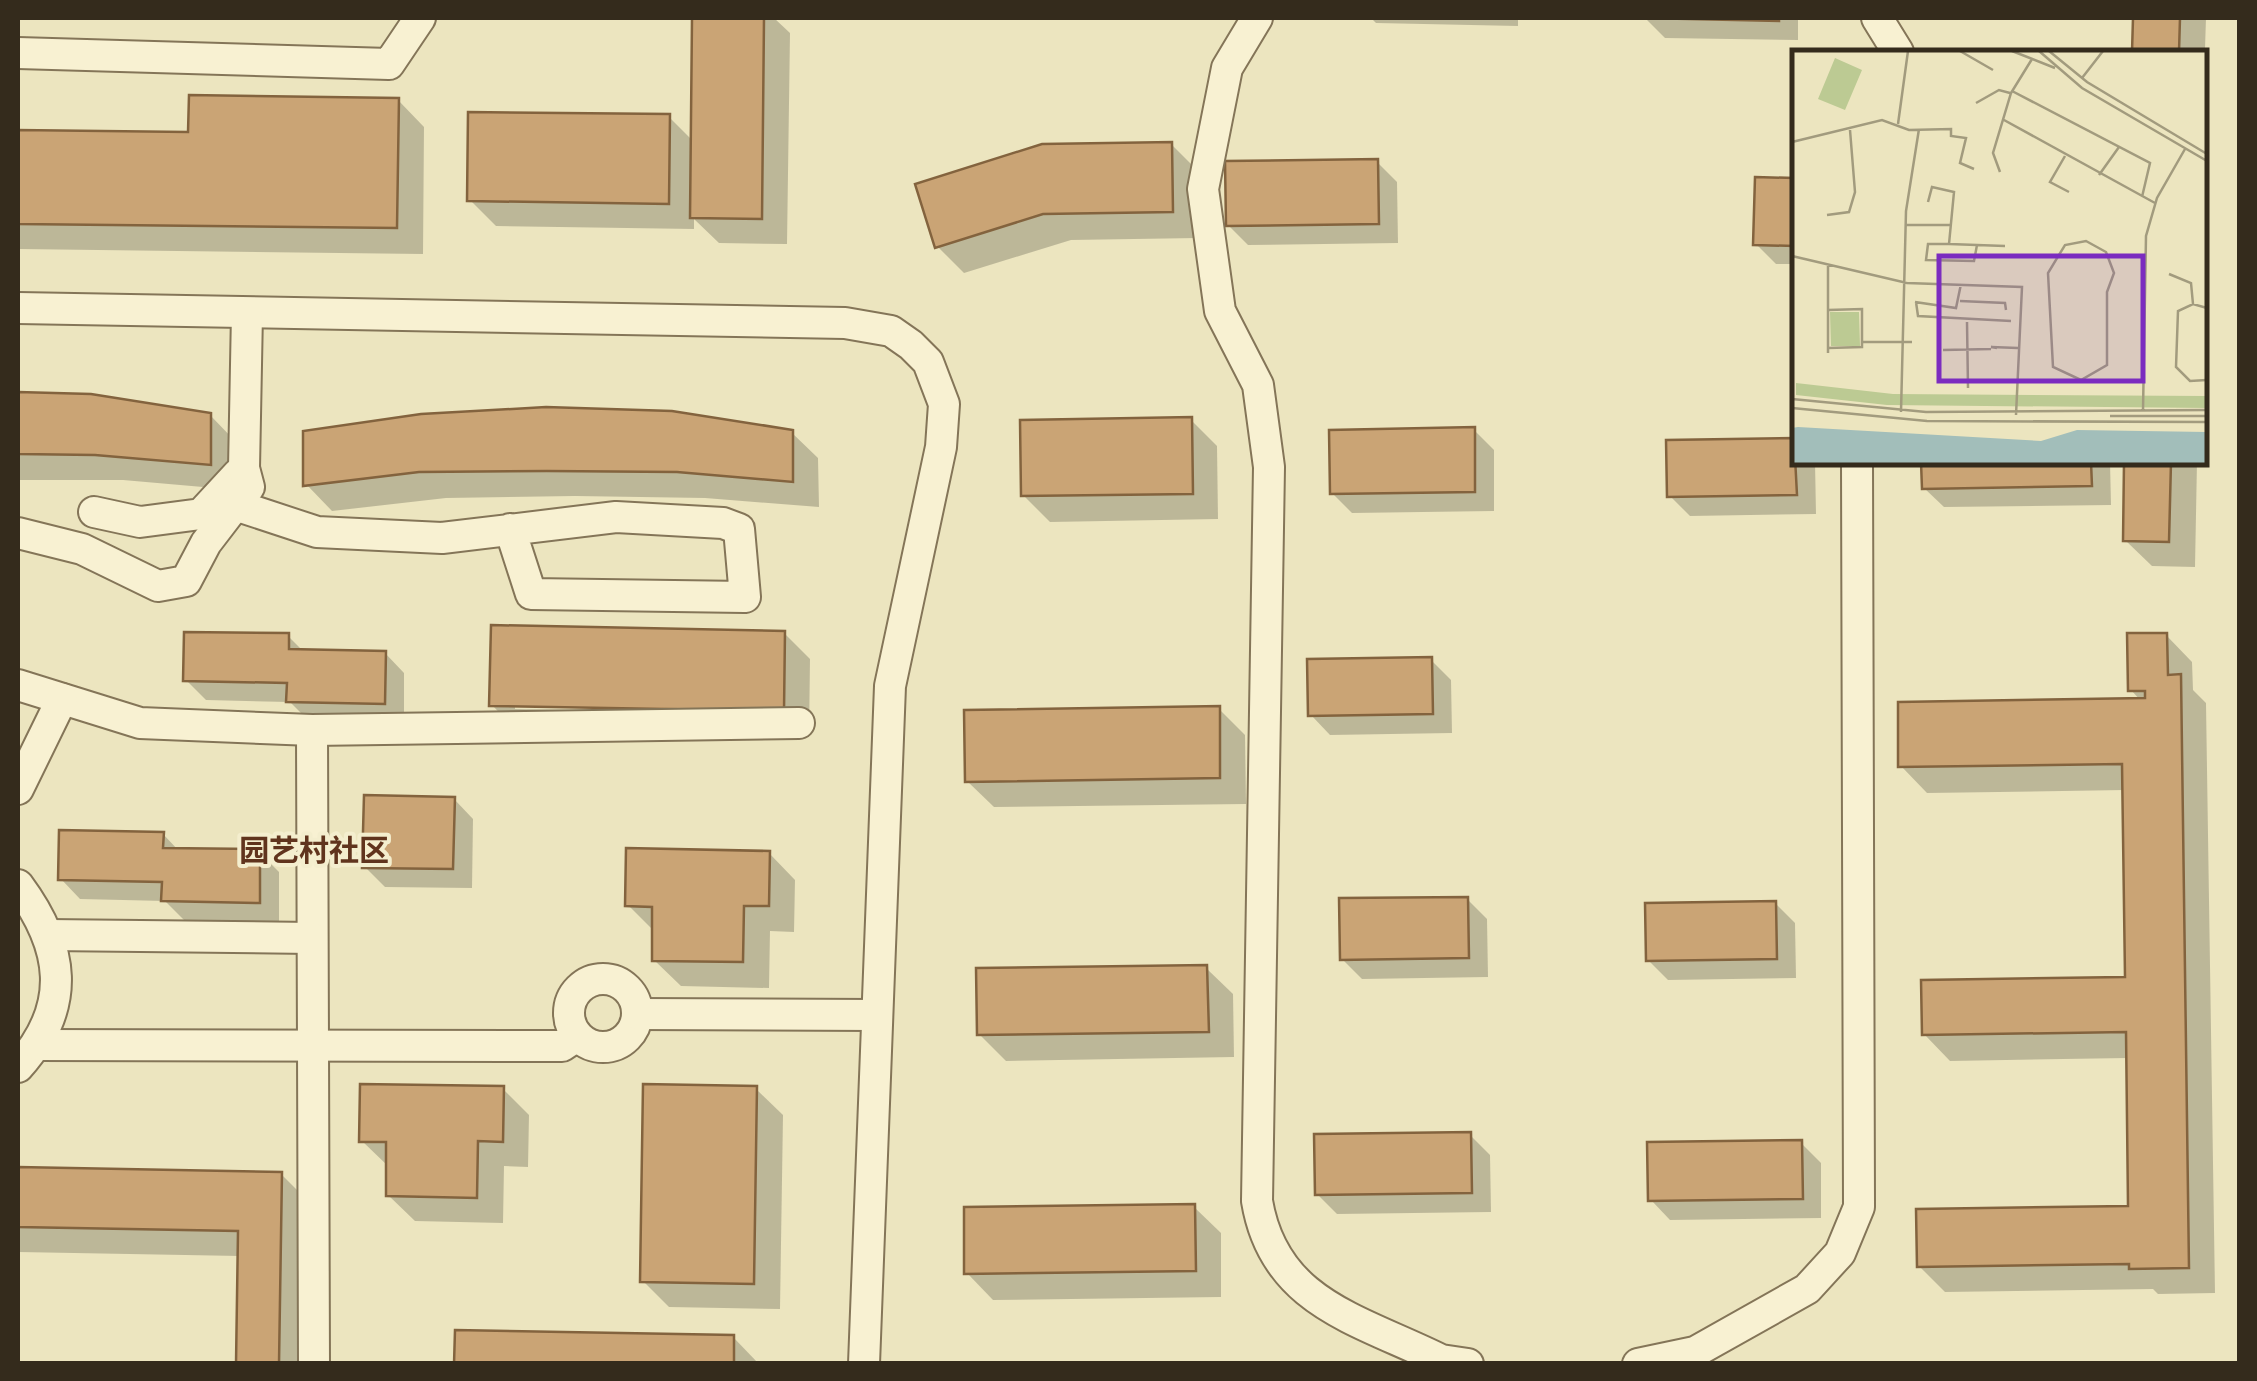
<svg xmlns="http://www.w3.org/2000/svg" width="2257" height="1381" viewBox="0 0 2257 1381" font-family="'Noto Serif','Noto Sans SC',serif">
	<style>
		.shadow { fill: #0003; fill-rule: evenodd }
		.building { fill: #caa475; stroke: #83633e; stroke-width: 2.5 }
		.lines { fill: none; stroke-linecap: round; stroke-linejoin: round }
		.street-casing { stroke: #847558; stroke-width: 34 }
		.street { stroke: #f8f1d2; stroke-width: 30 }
		.labels { text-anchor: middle; stroke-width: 8; stroke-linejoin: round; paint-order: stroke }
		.neighbourhood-label { font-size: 30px; font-weight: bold; fill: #60341d; stroke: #f4eece }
		.inset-road { fill: none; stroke: #a29b7e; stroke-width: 2.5 }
		.view { fill: #7b2cbf; fill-opacity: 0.15; stroke: #7b2cbf; stroke-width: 5 }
		.inset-edge { fill: none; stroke: #342b1c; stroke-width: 5 }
	</style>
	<rect width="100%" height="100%" fill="#ece5bf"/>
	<g class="shadow">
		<path d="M 694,18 L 774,18 L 790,33 L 787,244 L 719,243 L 694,219 L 694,229 L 496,226 L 470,200 L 669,117 L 693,141 Z"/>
		<path d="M 1371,18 L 1518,18 L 1518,26 L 1376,23 Z"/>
		<path d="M 1645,18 L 1798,18 L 1798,40 L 1665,38 Z"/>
		<path d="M 2136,18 L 2206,18 L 2204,80 L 2204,52 L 2135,52 Z"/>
		<path d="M 398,100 L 424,127 L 423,254 L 18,249 L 18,132 L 191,134 Z"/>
		<path d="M 1171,144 L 1198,171 L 1198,238 L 1071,240 L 964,273 L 937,246 Z"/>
		<path d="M 1377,162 L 1397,182 L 1398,243 L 1248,245 L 1228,225 Z"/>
		<path d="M 1757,180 L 1794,180 L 1794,264 L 1776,264 L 1756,244 Z"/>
		<path d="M 18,394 L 90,397 L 210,415 L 236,442 L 237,490 L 123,480 L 18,480 Z"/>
		<path d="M 1191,420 L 1217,446 L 1218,519 L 1050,522 L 1023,495 Z"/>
		<path d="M 1474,430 L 1494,450 L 1494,511 L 1352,513 L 1332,493 Z"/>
		<path d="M 791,432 L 818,458 L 819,507 L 705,498 L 575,496 L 446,498 L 332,511 L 306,484 L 306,433 Z"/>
		<path d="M 1794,440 L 1794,462 L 1815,462 L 1816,514 L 1690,516 L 1670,496 L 1669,442 Z"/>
		<path d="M 1924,462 L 2110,462 L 2111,505 L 1944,507 L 1924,488 Z"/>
		<path d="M 2127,462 L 2197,462 L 2195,567 L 2152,566 L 2125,540 Z"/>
		<path d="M 784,633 L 810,659 L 809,737 L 518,732 L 492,705 ZM 515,704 L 796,709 L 796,714 L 515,709 Z"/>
		<path d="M 2166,635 L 2192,662 L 2193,690 L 2206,703 L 2215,1293 L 2158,1294 L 2153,1289 L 1945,1292 L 1919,1266 L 2131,1208 L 2128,1058 L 1950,1061 L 1924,1034 L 2127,980 L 2125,790 L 1927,793 L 1901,766 L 2141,701 L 2131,690 Z"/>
		<path d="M 288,636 L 304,652 L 385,653 L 404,673 L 404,723 L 309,721 L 290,702 L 206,700 L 186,680 Z"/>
		<path d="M 1431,660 L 1451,680 L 1452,733 L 1330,735 L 1311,715 Z"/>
		<path d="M 1219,709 L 1245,735 L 1246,804 L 994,807 L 967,781 Z"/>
		<path d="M 454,799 L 473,819 L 472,888 L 385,887 L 365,867 Z"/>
		<path d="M 163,834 L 179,851 L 259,852 L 279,872 L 279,922 L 184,920 L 165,901 L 80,899 L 61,879 Z"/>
		<path d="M 769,853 L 795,880 L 794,932 L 770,931 L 769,988 L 681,986 L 654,960 L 655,932 L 628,905 Z"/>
		<path d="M 1467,899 L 1487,919 L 1488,977 L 1362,979 L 1342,959 Z"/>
		<path d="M 1775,903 L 1795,923 L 1796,978 L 1668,980 L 1648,960 Z"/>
		<path d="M 1206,968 L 1233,994 L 1234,1057 L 1006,1061 L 979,1034 Z"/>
		<path d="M 503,1089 L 529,1115 L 528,1167 L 504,1166 L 503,1223 L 415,1221 L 388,1195 L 389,1167 L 362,1141 Z"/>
		<path d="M 756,1089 L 783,1115 L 780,1309 L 669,1307 L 643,1281 Z"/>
		<path d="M 1470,1135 L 1490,1155 L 1491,1212 L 1337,1214 L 1317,1194 Z"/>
		<path d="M 1801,1143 L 1821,1163 L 1821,1218 L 1670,1220 L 1651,1200 Z"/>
		<path d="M 18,1170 L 281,1174 L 307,1200 L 305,1364 L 239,1364 L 240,1256 L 18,1252 Z"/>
		<path d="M 1194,1207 L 1221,1233 L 1221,1297 L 993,1300 L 967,1273 Z"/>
		<path d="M 733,1337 L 759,1364 L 457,1364 Z"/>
	</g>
	<g class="building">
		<path d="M 692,18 L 764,18 L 762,219 L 690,218 Z"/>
		<path d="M 1643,18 L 1779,18 L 1779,21 Z"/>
		<path d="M 2133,18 L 2180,18 L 2179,52 L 2132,52 Z"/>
		<path d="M 189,95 L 399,98 L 397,228 L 18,224 L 18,130 L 188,132 Z"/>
		<path d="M 468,112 L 670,114 L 669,204 L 467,201 Z"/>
		<path d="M 1172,142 L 1173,212 L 1043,214 L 935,248 L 915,184 L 1042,144 Z"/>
		<path d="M 1378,159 L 1379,224 L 1226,226 L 1225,161 Z"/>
		<path d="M 1755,177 L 1794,178 L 1794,246 L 1753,245 Z"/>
		<path d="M 18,392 L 91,394 L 211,413 L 211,465 L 95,455 L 18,454 Z"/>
		<path d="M 546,407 L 672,411 L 793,430 L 793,482 L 677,472 L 547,471 L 419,472 L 303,486 L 303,431 L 421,414 Z"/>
		<path d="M 1192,417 L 1193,494 L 1021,496 L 1020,420 Z"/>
		<path d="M 1475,427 L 1475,492 L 1330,494 L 1329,430 Z"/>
		<path d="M 1794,438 L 1797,495 L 1667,497 L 1666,440 Z"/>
		<path d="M 1921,462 L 2091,462 L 2092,486 L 1922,489 Z"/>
		<path d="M 2124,462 L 2171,462 L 2169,542 L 2123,541 Z"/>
		<path d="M 491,625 L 785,631 L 784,711 L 489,706 Z"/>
		<path d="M 184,632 L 289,633 L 289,649 L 386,651 L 385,704 L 286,702 L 287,683 L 183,681 Z"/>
		<path d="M 2127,633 L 2167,633 L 2168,675 L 2181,674 L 2189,1268 L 2129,1269 L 2129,1264 L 1917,1267 L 1916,1209 L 2128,1206 L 2126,1032 L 1922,1035 L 1921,980 L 2125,977 L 2122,764 L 1898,767 L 1898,702 L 2145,698 L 2145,691 L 2128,691 Z"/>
		<path d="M 1432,657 L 1433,714 L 1308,716 L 1307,659 Z"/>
		<path d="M 1220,706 L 1220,778 L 965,782 L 964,710 Z"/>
		<path d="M 364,795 L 455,797 L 453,869 L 362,868 Z"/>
		<path d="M 59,830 L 164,832 L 163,848 L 260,849 L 260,903 L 161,901 L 162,882 L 58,880 Z"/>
		<path d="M 626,848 L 770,851 L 769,906 L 744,906 L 743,962 L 652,961 L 652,907 L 625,906 Z"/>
		<path d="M 1468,897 L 1469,958 L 1340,960 L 1339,898 Z"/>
		<path d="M 1776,901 L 1777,959 L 1646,961 L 1645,903 Z"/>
		<path d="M 1207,965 L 1209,1032 L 977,1035 L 976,968 Z"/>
		<path d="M 360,1084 L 504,1086 L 503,1142 L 478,1141 L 477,1198 L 386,1196 L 386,1142 L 359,1142 Z"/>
		<path d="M 643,1084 L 757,1086 L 754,1284 L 640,1282 Z"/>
		<path d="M 1471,1132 L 1472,1193 L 1315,1195 L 1314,1134 Z"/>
		<path d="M 1802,1140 L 1803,1199 L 1648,1201 L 1647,1142 Z"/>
		<path d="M 18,1167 L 282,1172 L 279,1364 L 236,1364 L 238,1231 L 18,1227 Z"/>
		<path d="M 1195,1204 L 1196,1271 L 964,1274 L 964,1207 Z"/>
		<path d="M 455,1330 L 734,1335 L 734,1364 L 454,1364 Z"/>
	</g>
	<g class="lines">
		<g class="street-casing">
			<g id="street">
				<path d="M 1257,18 L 1227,68 L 1203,189 L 1220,311 L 1258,385 L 1269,467 L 1257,1201 C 1274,1303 1358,1319 1441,1360 L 1468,1364"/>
				<path d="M 1877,18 L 1898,52"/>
				<path d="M 18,53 L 389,64 L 420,18"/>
				<path d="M 18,308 L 845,323 L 891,331 L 911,345 L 928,362 L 944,404 L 941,447 L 890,686 L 864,1364"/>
				<path d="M 235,505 L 317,532 L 442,538 L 616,517 L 723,523 L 739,529 L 745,597 L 531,594 L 510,529"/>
				<path d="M 94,512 L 140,522 L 201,514 L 238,474"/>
				<path d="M 18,533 L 82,549 L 158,586 L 186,581 L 206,543 L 249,487 L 244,468 L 247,313"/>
				<path d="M 18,685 L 140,723 L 312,730 L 799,723"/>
				<path d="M 312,730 L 314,1364"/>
				<path d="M 18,789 L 62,699"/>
				<path d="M 18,885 C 64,947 73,1006 18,1067"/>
				<path d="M 48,935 L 312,938"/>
				<circle cx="603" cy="1013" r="34"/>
				<path d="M 637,1014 L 876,1015"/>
				<path d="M 38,1045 L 562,1046 L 577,1036"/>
				<path d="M 1638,1364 L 1695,1352 L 1807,1289 L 1840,1253 L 1859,1207 L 1857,462"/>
			</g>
		</g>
		<use href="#street" class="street"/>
	</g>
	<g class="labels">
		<g class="neighbourhood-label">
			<text x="314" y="861">园艺村社区</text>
		</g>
	</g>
	<g transform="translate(1792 50)">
		<rect width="415" height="415" fill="#ece5bf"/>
		<path d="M 43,8 L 70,20 L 53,60 L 26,49 ZM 38,262 L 67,262 L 68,296 L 39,296 ZM 4,333 L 101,344 L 415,346 L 415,358 L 95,355 L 4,345 Z" fill="#bcca93"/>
		<path d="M 6,377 L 249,391 L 285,380 L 415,382 L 415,414 L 0,414 L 0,378 Z" fill="#a2beba"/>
		<path class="inset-road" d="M 168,1 L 201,20M 220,1 L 263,18M 247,1 L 290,38 L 415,111M 257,1 L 295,32 L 415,104M 290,28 L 311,1M 220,41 L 358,113 L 350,147M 184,53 L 207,40 L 218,43M 212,70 L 363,153M 106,74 L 116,1M 0,77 L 0,204M 0,92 L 90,70 L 117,80 L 159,79 L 159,86 L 174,88 L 168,113 L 182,119M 273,106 L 258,132 L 277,142M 208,122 L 201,103 L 219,43 L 240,9M 307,125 L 327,97M 136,152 L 140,137 L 162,142 L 157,194M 35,165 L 57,162 L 63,142 L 58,80M 114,175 L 158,175M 294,191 L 314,202 L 322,223 L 315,242 L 315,315 L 289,330 L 261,317 L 256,223 L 273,195 ZM 185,195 L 182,211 L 134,210 L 136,194 L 157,194 L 213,196M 0,206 L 115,233 L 230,237 L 224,365M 36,214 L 36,303M 377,224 L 399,233 L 401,254M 168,251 L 213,253 L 214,260M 123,252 L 164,258 L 169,234M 124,252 L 126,266 L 219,271M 415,258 L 401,254 L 386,261 L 384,317 L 398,331 L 415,330M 36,260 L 70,259 L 70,297 L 36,298M 175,272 L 176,338M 70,292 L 120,292M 205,298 L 199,297 L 226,298M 151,300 L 199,299M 0,349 L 134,362 L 415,360M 0,358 L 135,371 L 415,372M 351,361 L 354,186 L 365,148 L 393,99M 109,362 L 114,161 L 127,79M 318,366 L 415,366"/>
		<path class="view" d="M 147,206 L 351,206 L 351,331 L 147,331 Z"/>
		<rect width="415" height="415" class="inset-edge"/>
	</g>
	<rect width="2257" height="1381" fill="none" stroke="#342b1c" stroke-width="40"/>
</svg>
